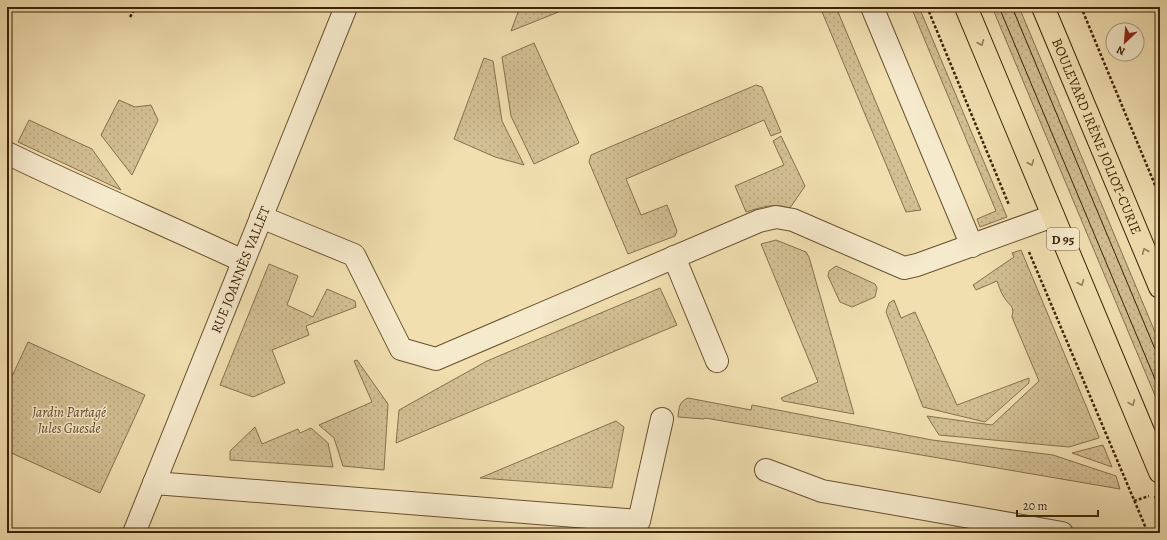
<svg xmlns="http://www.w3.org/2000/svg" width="1167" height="540" viewBox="0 0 1167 540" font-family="Alegreya,serif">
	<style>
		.grass { fill: url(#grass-dots); stroke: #87704c }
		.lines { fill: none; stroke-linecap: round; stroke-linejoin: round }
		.minor-casing { stroke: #695130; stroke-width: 24 }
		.major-casing { stroke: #3c2206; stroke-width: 24 }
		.path { stroke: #3c2206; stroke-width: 2.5; stroke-dasharray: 3 2; stroke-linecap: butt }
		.minor { stroke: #f6eacc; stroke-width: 22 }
		.major { stroke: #f1dfb0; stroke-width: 22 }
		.tram { stroke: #3c2206; stroke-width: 1 }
		.oneway { stroke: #96805b }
		.labels { text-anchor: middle; stroke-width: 3; stroke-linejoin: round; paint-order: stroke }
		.shield { fill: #f6eacc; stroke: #745e41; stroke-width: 1 }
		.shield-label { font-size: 13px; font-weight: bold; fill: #3c2206 }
		.street-label { font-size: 14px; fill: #3c2206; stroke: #f6eacc }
		.park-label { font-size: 14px; font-style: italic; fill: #624929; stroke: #f6eacc }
	</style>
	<defs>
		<pattern id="grass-dots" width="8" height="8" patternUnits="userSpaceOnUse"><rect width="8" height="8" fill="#d2bf93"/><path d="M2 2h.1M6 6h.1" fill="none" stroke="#b5a47d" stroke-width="1.8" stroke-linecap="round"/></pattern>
	</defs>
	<rect width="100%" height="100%" fill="#f1dfb0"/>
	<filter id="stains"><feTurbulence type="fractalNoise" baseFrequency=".005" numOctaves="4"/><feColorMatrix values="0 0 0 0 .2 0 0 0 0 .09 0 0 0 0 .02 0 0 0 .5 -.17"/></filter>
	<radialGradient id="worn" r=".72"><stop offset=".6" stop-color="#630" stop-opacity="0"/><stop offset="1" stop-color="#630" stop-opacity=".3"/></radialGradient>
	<g class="grass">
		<path d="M 520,7 L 571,7 L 511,31 Z"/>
		<path d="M 820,7 L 836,7 L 921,210 L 906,212 Z"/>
		<path d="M 911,7 L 919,7 L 1007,217 L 980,227 L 977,219 L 996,211 Z"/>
		<path d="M 992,7 L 1019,7 L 1160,344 L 1160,404 L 1159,405 Z"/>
		<path d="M 534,43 L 579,143 L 534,164 L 511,116 L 502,57 Z"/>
		<path d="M 484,58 L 493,61 L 502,121 L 524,165 L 495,157 L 454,139 Z"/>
		<path d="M 756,85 L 762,87 L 781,132 L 771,136 L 764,120 L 626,179 L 641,215 L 667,205 L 677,231 L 675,236 L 628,254 L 589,162 L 591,155 Z"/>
		<path d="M 119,100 L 135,107 L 151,105 L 158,120 L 132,175 L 101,135 Z"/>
		<path d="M 29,120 L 92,149 L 121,190 L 18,142 Z"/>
		<path d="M 781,136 L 805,186 L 790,208 C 773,203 762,207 746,212 L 735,186 L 784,165 L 773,141 Z"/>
		<path d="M 776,240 L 806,252 L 809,257 L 854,414 L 783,401 L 781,398 L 818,382 L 761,244 Z"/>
		<path d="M 1021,250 L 1099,437 L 1099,438 L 1069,447 L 939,435 L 927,416 L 992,425 L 1039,381 L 1012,317 C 1015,305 1009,306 1004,297 C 1001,293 999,286 997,281 L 976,290 L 973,285 L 1014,257 L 1012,253 Z"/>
		<path d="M 269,264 L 298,276 L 287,305 L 313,317 L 327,289 L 355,301 L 356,307 L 306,326 L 309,335 L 272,350 L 285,383 L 253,397 L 220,385 Z"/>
		<path d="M 836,266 L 875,284 L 877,288 L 875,297 L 852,307 L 840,302 L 828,276 L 829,271 Z"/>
		<path d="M 660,288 L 677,325 L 396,443 L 399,410 L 487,361 Z"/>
		<path d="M 894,300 L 901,318 L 915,312 L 957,405 L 1029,378 L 1029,383 L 985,422 L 923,407 L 886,312 L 889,303 Z"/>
		<path d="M 28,342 L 145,395 L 100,493 L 7,451 L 7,387 Z"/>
		<path d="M 357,360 L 388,404 L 384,470 L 343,466 L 334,438 L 319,425 L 372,402 L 354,361 Z"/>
		<path d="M 688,398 L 751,410 L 752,405 L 932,440 L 1053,455 L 1116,476 L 1120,489 L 705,418 L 704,419 L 678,417 C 679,407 679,402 688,398 Z"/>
		<path d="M 616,421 L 624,427 L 612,488 L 480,478 Z"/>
		<path d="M 255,427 L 262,444 L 298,429 L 300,433 L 311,428 L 328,443 L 333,467 L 230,460 L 230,451 Z"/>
		<path d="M 1103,445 L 1112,467 L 1072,453 Z"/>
	</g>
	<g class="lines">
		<g class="minor-casing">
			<g id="minor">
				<path d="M 872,7 L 972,246"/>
				<path d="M 7,153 C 85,191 164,224 243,261"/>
				<path d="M 261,217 L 354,255 L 401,349 L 436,359 L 759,221 L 776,217 L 793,220 L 904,268 L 917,265 L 1053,216"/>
				<path d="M 674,257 L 717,361"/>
				<path d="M 766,470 L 822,491 L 1062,533"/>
				<path d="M 154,483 L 639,521 L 662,419"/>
				<path id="s1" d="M 134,533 L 346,7"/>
			</g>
		</g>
		<g class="major-casing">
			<g id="major">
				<path d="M 966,7 L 1160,472"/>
				<path id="s2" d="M 1043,7 L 1160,287"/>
			</g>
		</g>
		<g class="path">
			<path d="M 927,7 L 1009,205"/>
			<path d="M 1081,7 L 1160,197"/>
			<path d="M 130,17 L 136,7"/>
			<path d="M 1029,252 L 1148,533"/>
			<path d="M 1155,496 L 1160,508"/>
			<path d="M 1134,501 L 1149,496"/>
		</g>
		<use href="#minor" class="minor"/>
		<use href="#major" class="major"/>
		<g class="tram">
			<path d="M 999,7 L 1160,391"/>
			<path d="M 1012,7 L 1160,361"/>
		</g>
	</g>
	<defs><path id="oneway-chevron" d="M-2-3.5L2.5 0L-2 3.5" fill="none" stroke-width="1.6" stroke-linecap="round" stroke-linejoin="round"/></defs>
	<g class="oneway">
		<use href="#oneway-chevron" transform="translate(981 43) rotate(67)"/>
		<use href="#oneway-chevron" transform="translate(1031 163) rotate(67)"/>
		<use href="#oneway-chevron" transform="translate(1145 251) rotate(-113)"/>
		<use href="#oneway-chevron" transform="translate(1081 283) rotate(67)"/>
		<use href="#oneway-chevron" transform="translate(1132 403) rotate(67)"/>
	</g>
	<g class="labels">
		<rect class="shield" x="1047" y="228" width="32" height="22" rx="3"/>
		<g class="shield-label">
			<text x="1063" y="244">D 95</text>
		</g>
		<g class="street-label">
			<text dy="5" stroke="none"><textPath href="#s2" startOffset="140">BOULEVARD IRÈNE JOLIOT-CURIE</textPath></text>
			<text dy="5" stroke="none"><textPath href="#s1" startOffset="284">RUE JOANNÈS VALLET</textPath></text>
		</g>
		<g class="park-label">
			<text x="69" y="417">Jardin Partagé<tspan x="69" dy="16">Jules Guesde</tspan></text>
		</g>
	</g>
	<rect width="1167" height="540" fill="none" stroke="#f1dfb0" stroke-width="24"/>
	<rect x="8" y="8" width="1151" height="524" fill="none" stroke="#3c2206" stroke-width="2"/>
	<rect x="12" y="12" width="1143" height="516" fill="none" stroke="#3c2206"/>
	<g transform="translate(1125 42) rotate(206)"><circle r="19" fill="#f6eacc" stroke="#ac9a7d"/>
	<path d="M0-3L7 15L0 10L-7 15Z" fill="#8f2418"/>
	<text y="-6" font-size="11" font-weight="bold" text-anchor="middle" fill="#3c2206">N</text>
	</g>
	<path d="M1017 510v6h81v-6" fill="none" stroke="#3c2206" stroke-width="2"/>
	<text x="1023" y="510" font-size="12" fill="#3c2206" stroke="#f6eacc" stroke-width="3" paint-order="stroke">20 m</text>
	<rect width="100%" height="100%" filter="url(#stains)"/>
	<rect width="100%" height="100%" fill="url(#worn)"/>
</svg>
